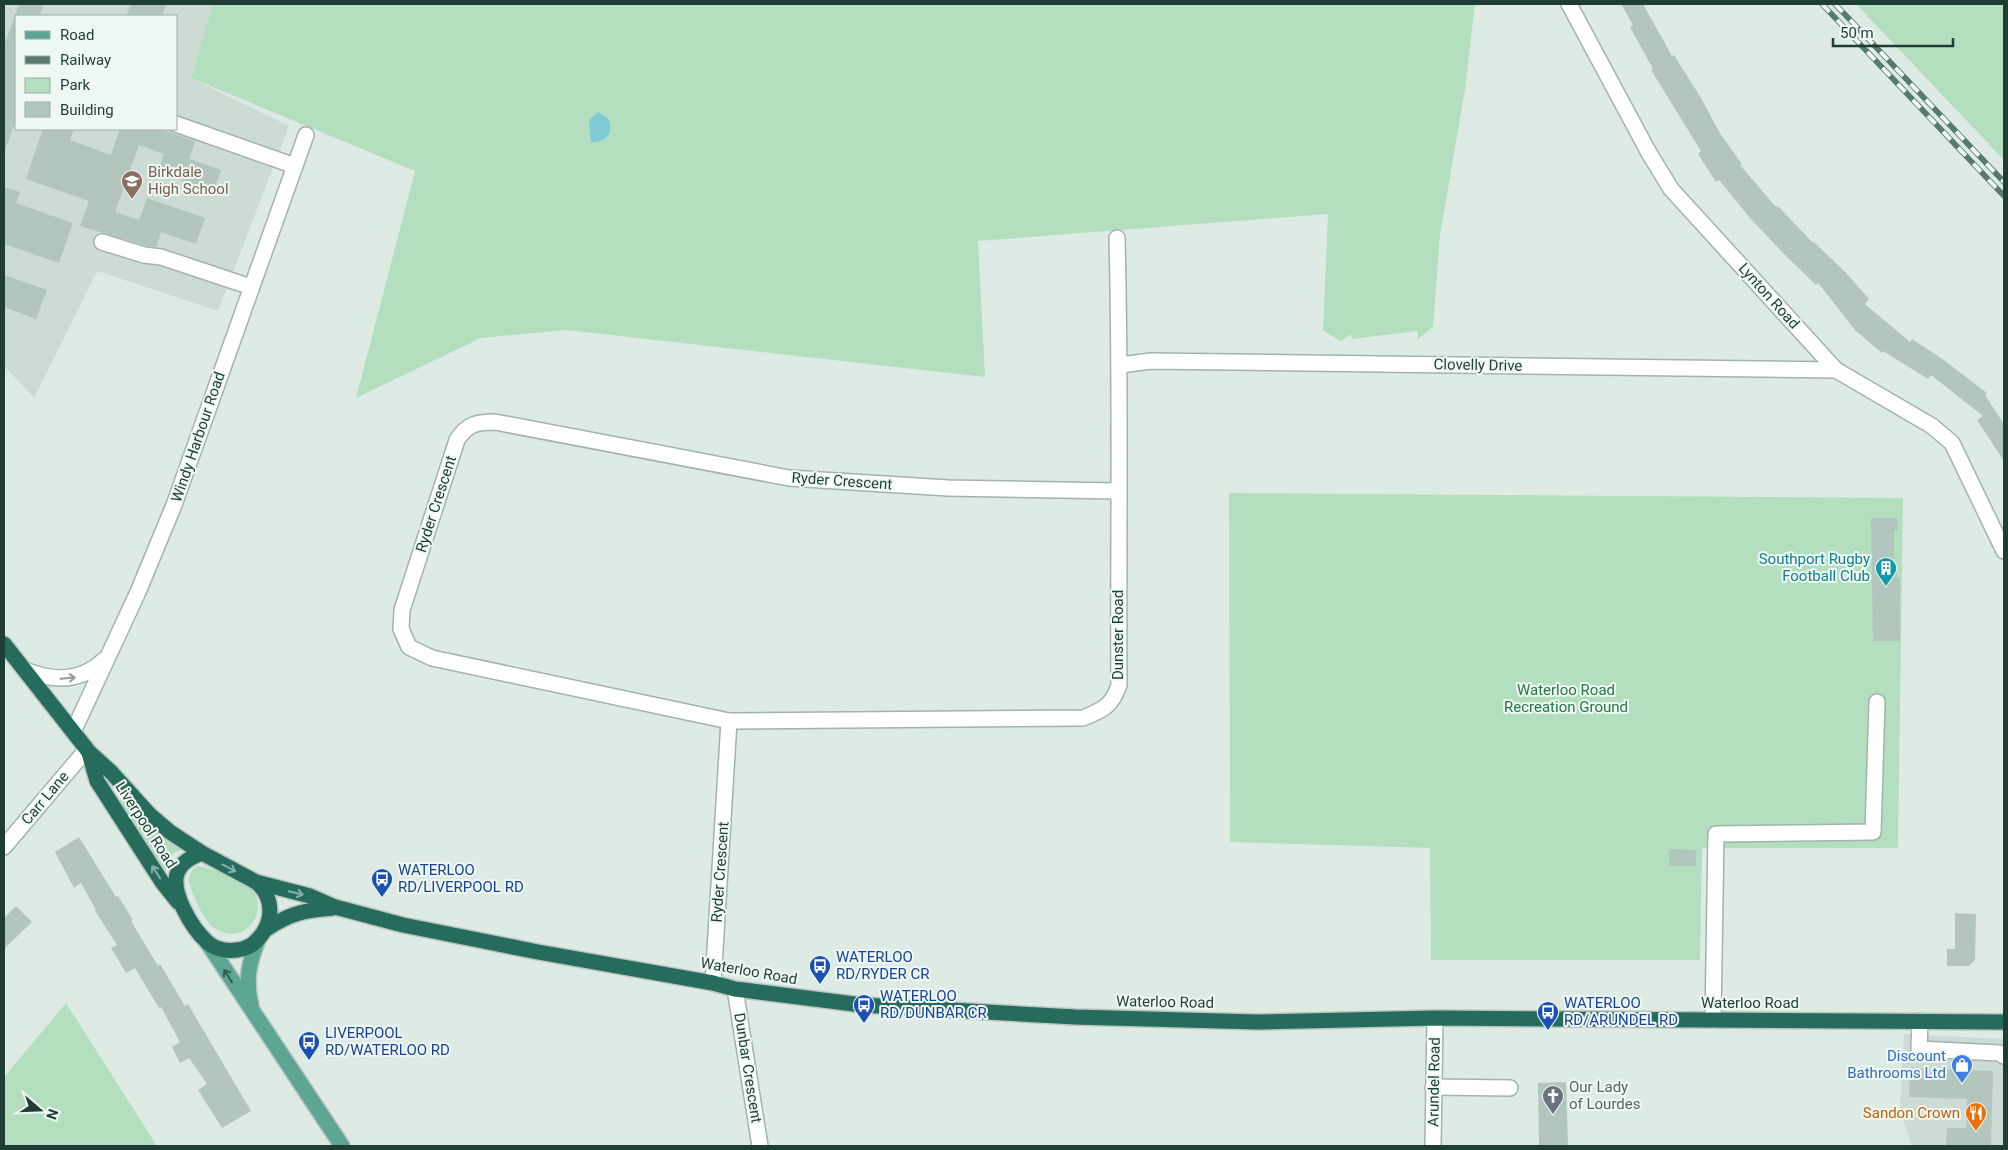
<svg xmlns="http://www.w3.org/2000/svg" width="2008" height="1150" viewBox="0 0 2008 1150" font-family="Roboto,sans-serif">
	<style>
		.built { fill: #ccdbd4; fill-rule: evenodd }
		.green { fill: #b4dfbf }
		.water { fill: #7fcbd7 }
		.building { fill: #b3c6be }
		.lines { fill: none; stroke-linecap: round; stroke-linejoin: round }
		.minor-casing { stroke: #a1b3ac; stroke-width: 18 }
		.major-casing { stroke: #bcc5c2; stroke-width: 18 }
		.highway-casing { stroke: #bcc5c2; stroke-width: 18 }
		.minor { stroke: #fff; stroke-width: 15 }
		.major { stroke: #5da693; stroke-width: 15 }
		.highway { stroke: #266c5d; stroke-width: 15 }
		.rail-casing { stroke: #577970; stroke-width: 5.5 }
		.rail { stroke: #eff8f3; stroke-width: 4; stroke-dasharray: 11; stroke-linecap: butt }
		.oneway { stroke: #8e9e9a }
		.oneway2 { stroke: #8ab2a8 }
		.oneway3 { stroke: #315c50 }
		.labels { text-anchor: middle; stroke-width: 4; stroke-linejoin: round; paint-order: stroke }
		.education-label { font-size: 15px; fill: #785e54; stroke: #eff8f3; text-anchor: start }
		.street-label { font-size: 15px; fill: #1e3d34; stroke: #eff8f3 }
		.culture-label { font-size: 15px; fill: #0d838f; stroke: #eff8f3; text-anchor: end }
		.park-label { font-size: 15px; fill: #247843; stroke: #eff8f3 }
		.transit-label { font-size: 15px; fill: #164399; stroke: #eff8f3; text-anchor: start }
		.shop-label { font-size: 15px; fill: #366cbe; stroke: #eff8f3; text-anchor: end }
		.worship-label { font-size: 15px; fill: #5b616d; stroke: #eff8f3; text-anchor: start }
		.food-label { font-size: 15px; fill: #c56008; stroke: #eff8f3; text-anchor: end }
	</style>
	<rect width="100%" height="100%" fill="#deebe5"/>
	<g class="built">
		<path d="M 4,4 L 213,4 L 191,78 L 289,126 L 218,311 L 97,271 L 34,398 L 4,366 ZM 16,16 L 176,16 L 176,129 L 16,129 Z"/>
		<path d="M 1904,1034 L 2004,1039 L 2004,1146 L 1912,1146 L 1900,1112 Z"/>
	</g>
	<g class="green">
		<path d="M 213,4 L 1475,4 L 1465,90 L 1440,235 L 1433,327 L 1418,339 L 1417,331 L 1352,339 L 1351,334 L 1341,341 L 1323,331 L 1328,214 L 978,241 L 985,377 L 566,330 L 481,338 L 356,398 L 415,171 L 191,78 Z"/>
		<path d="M 1856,4 L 2004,4 L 2004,160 Z"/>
		<path d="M 1229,493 L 1903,498 L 1898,848 L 1702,848 L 1700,960 L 1431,960 L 1430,848 L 1230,842 Z"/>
		<path d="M 122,798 L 129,799 L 166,837 L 182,849 L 173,854 L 165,874 L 119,801 Z"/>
		<path d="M 197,866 C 210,868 241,877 250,887 C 272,910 244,950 213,927 C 203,920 192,893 188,880 L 192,870 Z"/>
		<path d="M 66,1003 L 157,1146 L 4,1146 L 4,1077 Z"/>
	</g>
	<path class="water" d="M 598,112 L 608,118 C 615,134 606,142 591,142 L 589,120 Z"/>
	<g class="building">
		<path d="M 19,4 L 44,4 L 39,16 L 16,16 L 16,120 L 5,150 L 4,46 Z"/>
		<path d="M 131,4 L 166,4 L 162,16 L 126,16 Z"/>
		<path d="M 1621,4 L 1643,4 L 1672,56 L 1674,55 L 1701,98 L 1721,135 L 1742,164 L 1740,165 L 1776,207 L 1778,206 L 1813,243 L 1814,242 L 1847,274 L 1869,299 L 1865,304 L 1910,342 L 1912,339 L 1941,358 L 1987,393 L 1985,395 L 2004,424 L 2004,461 L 1977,420 L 1983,416 L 1931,375 L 1928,379 L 1883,351 L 1882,353 L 1856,331 L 1818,283 L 1816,285 L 1783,253 L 1750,218 L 1719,180 L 1716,182 L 1698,154 L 1701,151 L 1651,70 L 1653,69 L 1630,27 L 1633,25 Z"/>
		<path d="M 43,129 L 74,129 L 70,140 L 111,155 L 120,129 L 160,129 L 195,141 L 189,159 L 221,170 L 214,191 L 158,172 L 164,154 L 139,145 L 115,212 L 139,220 L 147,198 L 205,218 L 196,244 L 161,232 L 156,247 L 146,246 L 80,226 L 89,201 L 26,179 Z"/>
		<path d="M 4,187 L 20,192 L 16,203 L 73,223 L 59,263 L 4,244 Z"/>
		<path d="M 4,275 L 47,290 L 36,319 L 4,307 Z"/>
		<path d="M 1871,518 L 1897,518 L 1898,530 L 1894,530 L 1894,569 L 1897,569 L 1897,578 L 1900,578 L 1900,641 L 1873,641 Z"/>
		<path d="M 79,837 L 116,897 L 118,896 L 133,920 L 131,921 L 158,966 L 160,964 L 185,1006 L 188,1004 L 251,1111 L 222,1128 L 198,1090 L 207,1084 L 189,1058 L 180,1063 L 172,1047 L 180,1042 L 161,1007 L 159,1008 L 135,968 L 126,973 L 111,948 L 117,945 L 95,911 L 96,910 L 81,883 L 74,888 L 55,852 Z"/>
		<path d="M 1669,849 L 1696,850 L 1696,866 L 1669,866 Z"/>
		<path d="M 16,906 L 32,922 L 4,949 L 4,918 Z"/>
		<path d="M 1955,913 L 1976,914 L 1975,960 L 1969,966 L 1947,966 L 1947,949 L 1955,949 Z"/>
		<path d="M 1910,1068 L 1993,1071 L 1991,1146 L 1946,1146 L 1947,1128 L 1966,1128 L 1967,1099 L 1909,1097 Z"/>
		<path d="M 1566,1082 L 1568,1146 L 1539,1146 L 1538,1083 Z"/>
	</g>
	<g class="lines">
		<g class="minor-casing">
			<g id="minor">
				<path d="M 1569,4 L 1649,153 L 1671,189 L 1836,370 L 1932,426 L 1952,443 L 2004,551"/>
				<path d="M 176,124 L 295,166"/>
				<path d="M 1117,238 C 1121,387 1118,536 1119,685 C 1112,706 1103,710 1083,718 L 729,721 L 432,658 L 409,647 L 401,629 L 402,610 L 457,440 C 467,424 477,422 495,422 L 789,478 L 948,488 L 1118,491"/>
				<path d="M 102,242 L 144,255 L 161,257 L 251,287"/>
				<path d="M 1120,365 L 1151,361 L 1836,370"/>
				<path d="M 25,670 C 54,682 81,682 104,660"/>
				<path d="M 73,732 L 138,592 L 174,505 L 306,135"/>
				<path d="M 4,847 L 87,749"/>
				<path d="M 713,983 L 729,721"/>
				<path d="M 735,989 L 760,1146"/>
				<path d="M 1713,1020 L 1716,834 L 1873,832 L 1877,702"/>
				<path d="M 1920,1021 L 1919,1049 L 1999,1053 L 2004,1056"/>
				<path d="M 1433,1087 L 1510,1088"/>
				<path d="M 1433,1146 L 1435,1018"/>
			</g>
		</g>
		<g class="major-casing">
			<g id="major">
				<path d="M 207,942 L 342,1146"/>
				<path d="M 251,1005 C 245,981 249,962 258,940"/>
			</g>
		</g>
		<g class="highway-casing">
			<g id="highway">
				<path d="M 4,644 L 89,752 L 111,772 L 150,815 L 170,832 L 202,853 L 256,882 C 267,891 272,904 269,919 C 267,929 261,937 253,944 C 240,953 219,953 207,942 C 192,928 169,891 178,871 C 183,861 192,857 202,853"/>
				<path d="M 89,753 L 97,781 L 162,882 L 178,902"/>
				<path d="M 256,882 L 310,896 L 335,907 L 403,925 L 538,952 L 713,983 L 735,989 L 862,1005 L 1075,1017 L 1257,1022 L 1435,1018 L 2004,1022"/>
				<path d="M 268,928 C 291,913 306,910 333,908"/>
			</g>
		</g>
		<use href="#minor" class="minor"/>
		<use href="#major" class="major"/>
		<use href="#highway" class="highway"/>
		<g class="rail-casing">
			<g id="rail">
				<path d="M 1822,4 L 2004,196"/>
				<path d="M 1835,4 L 2004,182"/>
			</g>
		</g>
		<use href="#rail" class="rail"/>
	</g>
	<defs><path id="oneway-shaft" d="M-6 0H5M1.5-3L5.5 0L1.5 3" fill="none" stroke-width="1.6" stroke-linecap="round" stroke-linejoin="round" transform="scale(1.25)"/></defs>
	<use class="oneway" href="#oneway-shaft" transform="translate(68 678) rotate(-5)"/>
	<g class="oneway2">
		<use href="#oneway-shaft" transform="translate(229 868) rotate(28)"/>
		<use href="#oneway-shaft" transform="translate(156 872) rotate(-123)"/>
		<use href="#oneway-shaft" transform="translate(296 893) rotate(14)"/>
	</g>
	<use class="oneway3" href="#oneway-shaft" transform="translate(228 976) rotate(-122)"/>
	<defs>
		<g id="school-pin" transform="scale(1.125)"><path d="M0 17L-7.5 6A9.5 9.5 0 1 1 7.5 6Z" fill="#8d6e63" stroke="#eff8f3"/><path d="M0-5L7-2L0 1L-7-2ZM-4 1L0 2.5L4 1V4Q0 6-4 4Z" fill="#fff"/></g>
		<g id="building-pin" transform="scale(1.125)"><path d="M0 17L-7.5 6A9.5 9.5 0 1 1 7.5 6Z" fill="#0f9aa8" stroke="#eff8f3"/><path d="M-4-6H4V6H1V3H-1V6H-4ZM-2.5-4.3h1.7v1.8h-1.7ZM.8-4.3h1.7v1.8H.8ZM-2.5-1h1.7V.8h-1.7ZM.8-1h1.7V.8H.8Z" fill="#fff"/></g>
		<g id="bus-pin" transform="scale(1.125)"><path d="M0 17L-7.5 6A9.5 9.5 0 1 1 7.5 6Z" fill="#1a4fb4" stroke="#eff8f3"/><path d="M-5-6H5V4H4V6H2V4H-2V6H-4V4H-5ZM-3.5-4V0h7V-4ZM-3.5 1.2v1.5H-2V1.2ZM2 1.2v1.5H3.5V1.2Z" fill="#fff"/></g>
		<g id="shop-pin" transform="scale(1.125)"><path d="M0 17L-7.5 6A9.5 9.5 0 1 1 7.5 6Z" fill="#3f7fe0" stroke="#eff8f3"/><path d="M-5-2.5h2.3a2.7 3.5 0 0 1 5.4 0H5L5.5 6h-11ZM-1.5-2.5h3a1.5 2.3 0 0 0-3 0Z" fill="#fff"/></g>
		<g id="church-pin" transform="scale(1.125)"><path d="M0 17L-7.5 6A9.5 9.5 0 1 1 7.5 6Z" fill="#6b7280" stroke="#eff8f3"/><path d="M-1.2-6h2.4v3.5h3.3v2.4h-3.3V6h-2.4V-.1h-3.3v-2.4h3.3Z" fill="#fff"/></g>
		<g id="restaurant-pin" transform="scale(1.125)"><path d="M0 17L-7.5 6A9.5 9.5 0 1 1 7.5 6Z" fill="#e8710a" stroke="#eff8f3"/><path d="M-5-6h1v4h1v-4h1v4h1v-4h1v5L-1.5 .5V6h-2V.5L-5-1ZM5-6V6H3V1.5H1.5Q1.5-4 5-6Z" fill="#fff"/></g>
	</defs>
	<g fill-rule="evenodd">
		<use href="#school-pin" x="132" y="181"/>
		<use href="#building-pin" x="1886" y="568"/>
		<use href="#bus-pin" x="382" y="879"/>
		<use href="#bus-pin" x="820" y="966"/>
		<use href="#bus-pin" x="864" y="1005"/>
		<use href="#bus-pin" x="1548" y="1012"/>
		<use href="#bus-pin" x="309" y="1042"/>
		<use href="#shop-pin" x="1962" y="1065"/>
		<use href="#church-pin" x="1553" y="1096"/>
		<use href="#restaurant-pin" x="1976" y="1113"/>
	</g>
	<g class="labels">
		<g class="education-label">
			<text x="148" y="177">Birkdale<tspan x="148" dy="17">High School</tspan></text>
		</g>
		<g class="street-label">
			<text transform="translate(1769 296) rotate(48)" y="5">Lynton Road</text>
			<text transform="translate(1478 365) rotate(1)" y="5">Clovelly Drive</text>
			<text transform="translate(198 437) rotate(-71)" y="5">Windy Harbour Road</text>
			<text transform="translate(842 481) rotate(4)" y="5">Ryder Crescent</text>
			<text transform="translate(436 504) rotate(-72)" y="5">Ryder Crescent</text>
			<text transform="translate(1118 635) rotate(-90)" y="5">Dunster Road</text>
			<text transform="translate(45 798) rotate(-50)" y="5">Carr Lane</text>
			<text transform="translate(146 825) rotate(57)" y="5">Liverpool Road</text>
			<text transform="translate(720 872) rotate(-86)" y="5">Ryder Crescent</text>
			<text transform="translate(749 971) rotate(10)" y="5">Waterloo Road</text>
			<text transform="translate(1165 1002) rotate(1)" y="5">Waterloo Road</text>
			<text x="1750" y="1008">Waterloo Road</text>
			<text transform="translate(748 1068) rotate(81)" y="5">Dunbar Crescent</text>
			<text transform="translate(1434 1082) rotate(-89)" y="5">Arundel Road</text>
		</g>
		<g class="culture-label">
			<text x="1870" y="564">Southport Rugby<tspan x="1870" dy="17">Football Club</tspan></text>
		</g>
		<g class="park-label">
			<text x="1566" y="695">Waterloo Road<tspan x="1566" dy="17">Recreation Ground</tspan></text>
		</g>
		<g class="transit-label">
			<text x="398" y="875">WATERLOO<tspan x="398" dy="17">RD/LIVERPOOL RD</tspan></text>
			<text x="836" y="962">WATERLOO<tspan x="836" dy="17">RD/RYDER CR</tspan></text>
			<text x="880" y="1001">WATERLOO<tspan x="880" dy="17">RD/DUNBAR CR</tspan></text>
			<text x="1564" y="1008">WATERLOO<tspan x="1564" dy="17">RD/ARUNDEL RD</tspan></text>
			<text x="325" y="1038">LIVERPOOL<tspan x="325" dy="17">RD/WATERLOO RD</tspan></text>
		</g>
		<g class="shop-label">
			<text x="1946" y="1061">Discount<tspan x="1946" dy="17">Bathrooms Ltd</tspan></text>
		</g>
		<g class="worship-label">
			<text x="1569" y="1092">Our Lady<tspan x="1569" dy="17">of Lourdes</tspan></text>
		</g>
		<g class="food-label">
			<text x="1960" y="1118">Sandon Crown</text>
		</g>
	</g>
	<rect width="2008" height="1150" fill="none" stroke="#1e3d34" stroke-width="10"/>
	<rect x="15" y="15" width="162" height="115" fill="#eff8f3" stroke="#9bada7"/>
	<rect x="25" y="31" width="25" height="8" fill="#5da693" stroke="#9bada7"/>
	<text x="60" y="40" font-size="15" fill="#1e3d34">Road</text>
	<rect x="25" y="56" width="25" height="8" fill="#577970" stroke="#9bada7"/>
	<text x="60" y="65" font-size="15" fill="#1e3d34">Railway</text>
	<rect x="25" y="78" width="25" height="15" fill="#b4dfbf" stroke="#9bada7"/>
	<text x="60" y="90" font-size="15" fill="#1e3d34">Park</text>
	<rect x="25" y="102" width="25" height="15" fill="#b3c6be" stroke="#9bada7"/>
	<text x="60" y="115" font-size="15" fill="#1e3d34">Building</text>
	<g transform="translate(40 1110) rotate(109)" stroke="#eff8f3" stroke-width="4" paint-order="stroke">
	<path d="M0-4L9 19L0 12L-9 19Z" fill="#1e3d34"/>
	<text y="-8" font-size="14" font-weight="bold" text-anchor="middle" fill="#1e3d34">N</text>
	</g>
	<path d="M1833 38v8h120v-8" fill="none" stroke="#1e3d34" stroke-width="2.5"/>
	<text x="1840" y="38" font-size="15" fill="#1e3d34" stroke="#eff8f3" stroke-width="4" paint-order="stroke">50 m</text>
</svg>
